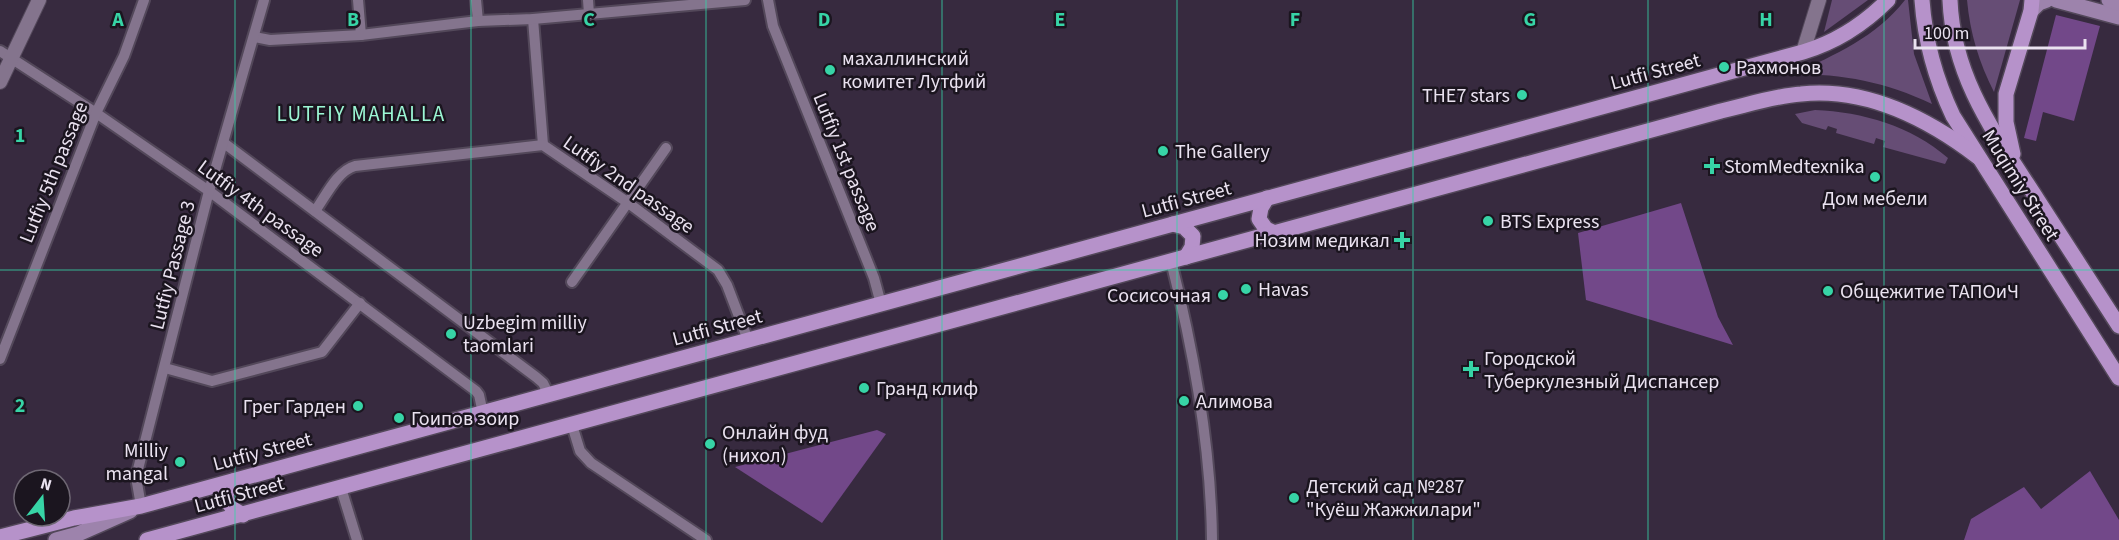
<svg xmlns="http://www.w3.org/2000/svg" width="2119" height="540" viewBox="0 0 2119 540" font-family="'Source Sans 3',sans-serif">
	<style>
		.green { fill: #664d75 }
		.forest { fill: #724889 }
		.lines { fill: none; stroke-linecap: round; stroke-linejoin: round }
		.minor-casing { stroke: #53485a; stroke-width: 14 }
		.tertiary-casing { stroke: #53485a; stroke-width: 16 }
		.secondary-casing { stroke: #53485a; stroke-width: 18 }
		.primary-casing { stroke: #53485a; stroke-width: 18 }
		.minor { stroke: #84748d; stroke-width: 10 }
		.tertiary { stroke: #84748d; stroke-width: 14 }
		.secondary { stroke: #9d83ac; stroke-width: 15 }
		.primary { stroke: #b692ca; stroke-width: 15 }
		.grid { fill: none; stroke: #37d4a6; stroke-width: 1.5; stroke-opacity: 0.55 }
		.poi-dot { fill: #37d4a6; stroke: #1b151f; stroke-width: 2 }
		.labels { text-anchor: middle; stroke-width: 5; stroke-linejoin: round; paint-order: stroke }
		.poi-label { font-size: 20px; fill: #eae2f0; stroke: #1b151f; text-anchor: start }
		.street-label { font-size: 20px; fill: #eae2f0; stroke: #1b151f }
		.neighbourhood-label { font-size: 21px; letter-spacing: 1.5px; fill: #9cf7d5; stroke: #1b151f }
		.grid-label { font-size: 20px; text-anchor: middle; font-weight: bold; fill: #37d4a6; stroke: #1b151f; stroke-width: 5; stroke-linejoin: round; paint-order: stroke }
	</style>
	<rect width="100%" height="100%" fill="#372a3f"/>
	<g class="green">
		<path d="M 1832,0 L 1868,0 L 1824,32 Z"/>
		<path d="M 1905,0 L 1908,0 L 1914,54 L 1932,104 C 1886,82 1843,74 1793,74 C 1835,55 1876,37 1905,0 Z"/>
		<path d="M 1967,0 L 2020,0 L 1994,92 C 1979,63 1970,33 1967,0 Z"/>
		<path d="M 1815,110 C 1863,112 1911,126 1948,158 L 1945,164 L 1883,147 L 1885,141 L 1876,138 L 1874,144 L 1836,133 L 1837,129 L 1828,126 L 1826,130 L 1802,123 L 1795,114 Z"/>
	</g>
	<g class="forest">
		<path d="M 2056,15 L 2100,26 L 2074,121 L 2043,112 L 2036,141 L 2024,138 Z"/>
		<path d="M 1681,203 L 1718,317 L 1733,345 L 1586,300 L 1578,233 Z"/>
		<path d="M 877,430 L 886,434 L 822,523 L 735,467 Z"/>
		<path d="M 2090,471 L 2119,520 L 2119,540 L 1964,540 L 1971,519 L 2024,487 L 2041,509 Z"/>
	</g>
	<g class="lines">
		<g class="minor-casing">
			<g id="minor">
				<path d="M 358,0 L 361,35"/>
				<path d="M 476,0 L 478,21"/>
				<path d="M 588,0 L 589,14"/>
				<path d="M 768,0 L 773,26 L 874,278 L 881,304"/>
				<path d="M 533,19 L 543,145"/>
				<path d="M 254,37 L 270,40 L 361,35 L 478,21 L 533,19 L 745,0"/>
				<path d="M 0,51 L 96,113 L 209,191 L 476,391 L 479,395 L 483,413"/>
				<path d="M 224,143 L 536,377 L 543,383 L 549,395"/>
				<path d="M 315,211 C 326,196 337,171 355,166 L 543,145 L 627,202 L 718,270 L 727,285 L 748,340"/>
				<path d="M 1171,261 C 1194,352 1211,446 1212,540"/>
				<path d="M 572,282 L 666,148"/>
				<path d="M 0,359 L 96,113 L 124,56 L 144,0"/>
				<path d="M 165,368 L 212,381 L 322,352 L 360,303"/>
				<path d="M 572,425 L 580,451 L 591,463 L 706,540"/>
				<path d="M 341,488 L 357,540"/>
				<path d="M 141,506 L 136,477 L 209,191 L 264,0"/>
			</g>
		</g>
		<g class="tertiary-casing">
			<g id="tertiary">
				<path d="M 1803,52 L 1819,0"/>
				<path d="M 0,82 L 39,0"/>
			</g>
		</g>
		<g class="secondary-casing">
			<g id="secondary">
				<path d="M 2056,0 L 2119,17"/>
				<path d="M 2109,0 L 2119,3"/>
				<path d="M 2031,11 L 2039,3 L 2047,0"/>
				<path d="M 56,540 L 78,534 L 130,511"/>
			</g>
		</g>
		<g class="primary-casing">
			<g id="primary">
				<path d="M 1922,0 C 1925,42 1935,78 1953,116 L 2119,378"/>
				<path d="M 1950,0 C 1953,79 1996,135 2037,199 C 2064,241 2092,284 2119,326"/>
				<path d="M 2013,154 L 2006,122 L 2006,94 L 2031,11 L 2032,0"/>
				<path d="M 1267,198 L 1261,208 L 1259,219 L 1266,229 L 1275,233"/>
				<path d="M 1173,224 L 1184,227 L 1193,236 L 1192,247 L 1186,257"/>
				<path d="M 233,481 L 227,489 L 226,499 L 233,509 L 243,515"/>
				<path d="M 0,537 L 74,518 L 141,506 L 1803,52 C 1837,42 1863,25 1888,0"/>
				<path d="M 147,540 L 1721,111 C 1747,105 1774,96 1801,94 C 1867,87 1927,118 1978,157"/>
			</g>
		</g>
		<use href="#minor" class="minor"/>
		<use href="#tertiary" class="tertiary"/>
		<use href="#secondary" class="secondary"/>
		<use href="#primary" class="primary"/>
	</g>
	<path class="grid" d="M 235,0 L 235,540M 471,0 L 471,540M 706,0 L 706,540M 942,0 L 942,540M 1177,0 L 1177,540M 1413,0 L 1413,540M 1648,0 L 1648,540M 1884,0 L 1884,540M 0,270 L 2119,270"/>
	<g class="poi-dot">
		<circle cx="1724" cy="67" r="6"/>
		<circle cx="830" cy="70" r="6"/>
		<circle cx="1522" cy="95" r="6"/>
		<circle cx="1163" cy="151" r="6"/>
		<path d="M1709 157h6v6h6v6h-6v6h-6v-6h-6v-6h6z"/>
		<circle cx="1875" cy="177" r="6"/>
		<circle cx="1488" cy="221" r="6"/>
		<path d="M1399 231h6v6h6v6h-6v6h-6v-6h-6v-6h6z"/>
		<circle cx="1246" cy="289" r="6"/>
		<circle cx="1828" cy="291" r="6"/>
		<circle cx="1223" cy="295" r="6"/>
		<circle cx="451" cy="334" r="6"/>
		<path d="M1468 360h6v6h6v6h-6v6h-6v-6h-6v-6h6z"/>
		<circle cx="864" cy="388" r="6"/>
		<circle cx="1184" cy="401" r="6"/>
		<circle cx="358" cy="406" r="6"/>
		<circle cx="399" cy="418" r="6"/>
		<circle cx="710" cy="444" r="6"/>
		<circle cx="180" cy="462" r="6"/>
		<circle cx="1294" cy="498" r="6"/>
	</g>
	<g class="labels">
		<g class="poi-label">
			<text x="842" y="65">махаллинский<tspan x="842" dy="23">комитет Лутфий</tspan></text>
			<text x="1736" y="74">Рахмонов</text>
			<text x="1510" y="102" text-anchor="end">THE7 stars</text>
			<text x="1175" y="158">The Gallery</text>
			<text x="1724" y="173">StomMedtexnika</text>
			<text x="1875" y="205" text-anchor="middle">Дом мебели</text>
			<text x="1500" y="228">BTS Express</text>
			<text x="1390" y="247" text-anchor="end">Нозим медикал</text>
			<text x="1258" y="296">Havas</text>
			<text x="1840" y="298">Общежитие ТАПОиЧ</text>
			<text x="1211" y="302" text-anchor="end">Сосисочная</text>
			<text x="463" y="329">Uzbegim milliy<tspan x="463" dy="23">taomlari</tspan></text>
			<text x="1484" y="365">Городской<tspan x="1484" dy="23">Туберкулезный Диспансер</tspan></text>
			<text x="876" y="395">Гранд клиф</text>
			<text x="1196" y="408">Алимова</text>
			<text x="346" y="413" text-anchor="end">Грег Гарден</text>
			<text x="411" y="425">Гоипов зоир</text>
			<text x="722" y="439">Онлайн фуд<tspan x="722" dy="23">(нихол)</tspan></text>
			<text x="168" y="457" text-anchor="end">Milliy<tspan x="168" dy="23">mangal</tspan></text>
			<text x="1306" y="493">Детский сад №287<tspan x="1306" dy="23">"Куёш Жажжилари"</tspan></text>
		</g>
		<g class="street-label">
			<text transform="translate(1655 71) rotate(-15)" y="7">Lutfi Street</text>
			<text transform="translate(847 162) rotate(68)" y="7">Lutfiy 1st passage</text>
			<text transform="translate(53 172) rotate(-68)" y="7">Lutfiy 5th passage</text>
			<text transform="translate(629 184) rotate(35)" y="7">Lutfiy 2nd passage</text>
			<text transform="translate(2021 185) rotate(58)" y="7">Muqimiy Street</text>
			<text transform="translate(1186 199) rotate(-15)" y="7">Lutfi Street</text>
			<text transform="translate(261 208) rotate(36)" y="7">Lutfiy 4th passage</text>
			<text transform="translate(172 265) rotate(-76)" y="7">Lutfiy Passage 3</text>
			<text transform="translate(717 327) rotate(-15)" y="7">Lutfi Street</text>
			<text transform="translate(262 451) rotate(-15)" y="7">Lutfiy Street</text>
			<text transform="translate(239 494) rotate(-15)" y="7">Lutfi Street</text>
		</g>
		<g class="neighbourhood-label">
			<text x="361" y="121">LUTFIY MAHALLA</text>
		</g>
	</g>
	<g class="grid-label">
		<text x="118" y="26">A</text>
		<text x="353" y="26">B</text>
		<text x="589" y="26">C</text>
		<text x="824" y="26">D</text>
		<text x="1060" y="26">E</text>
		<text x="1295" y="26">F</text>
		<text x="1530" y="26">G</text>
		<text x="1766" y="26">H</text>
		<text x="20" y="142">1</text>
		<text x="20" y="412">2</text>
	</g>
	<g transform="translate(42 498) rotate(17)"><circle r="28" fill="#1b151f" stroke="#6e6773" stroke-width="1.5"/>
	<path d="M0-4.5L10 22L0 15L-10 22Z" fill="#37d4a6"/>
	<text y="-9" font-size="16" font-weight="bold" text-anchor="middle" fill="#eae2f0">N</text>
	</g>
	<path d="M1915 39v9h170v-9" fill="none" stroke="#eae2f0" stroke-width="3"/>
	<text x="1924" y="39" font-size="18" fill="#eae2f0" stroke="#1b151f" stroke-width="4.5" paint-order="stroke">100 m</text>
</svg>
